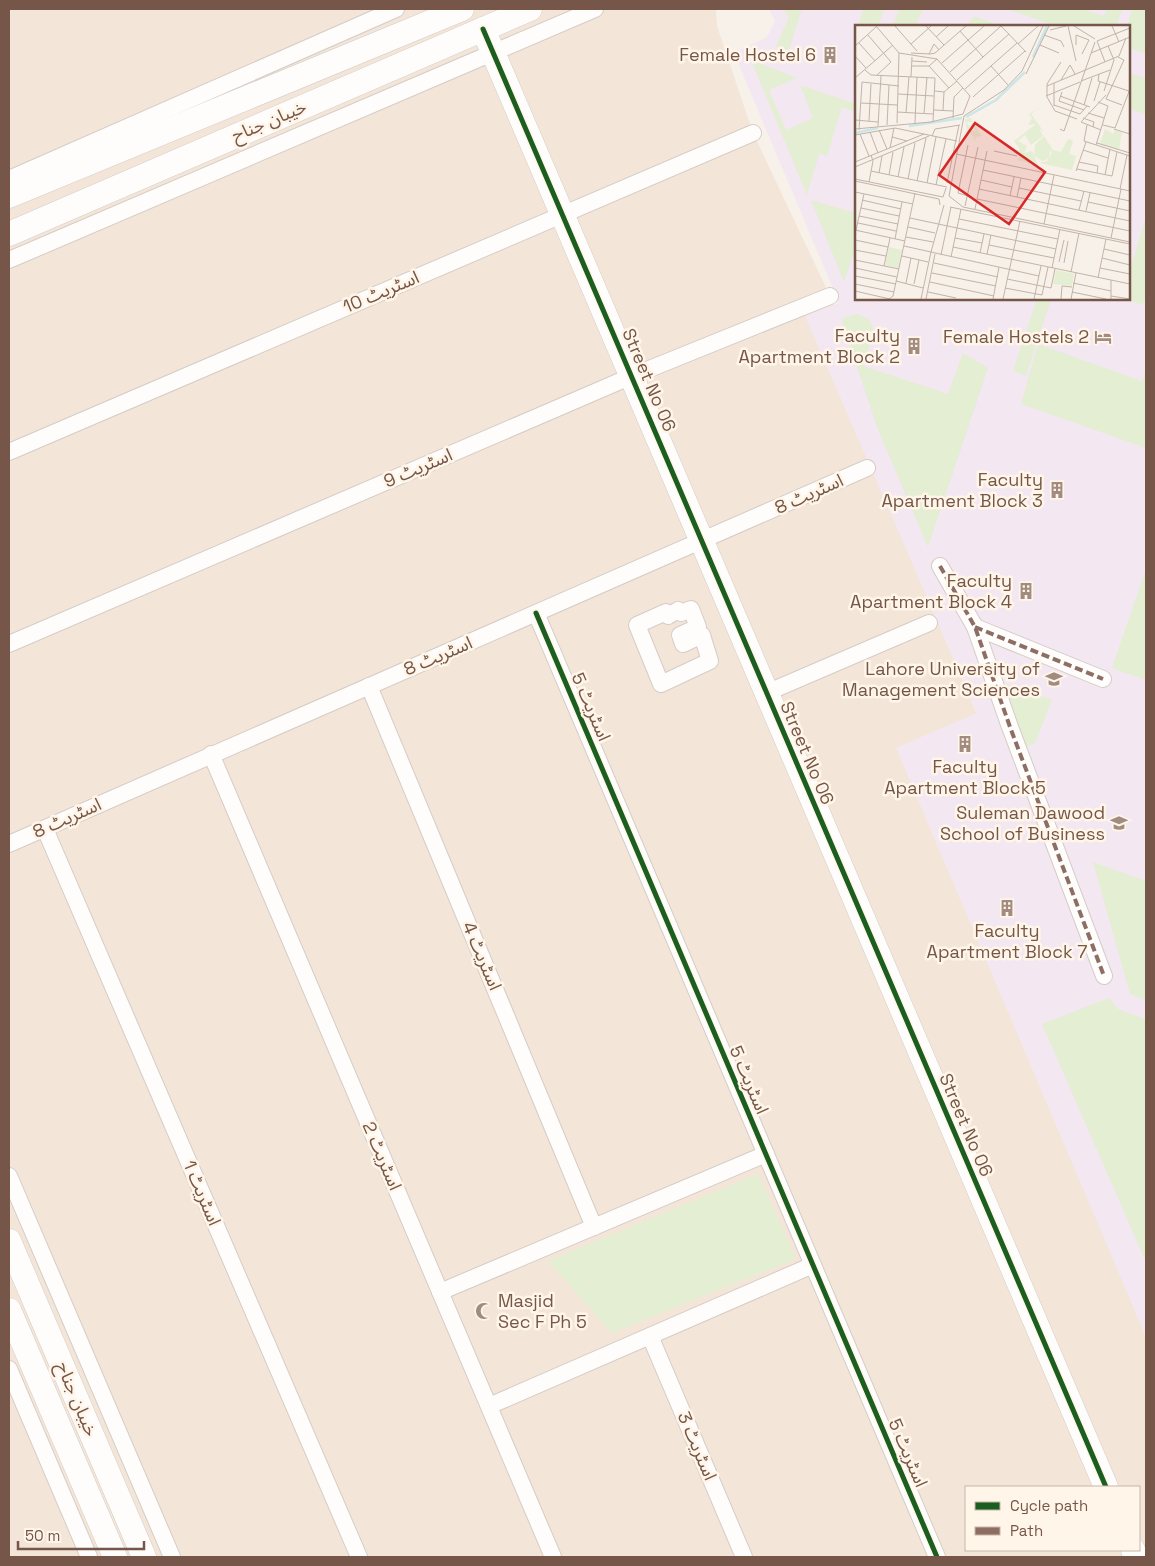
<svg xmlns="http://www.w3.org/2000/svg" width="1155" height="1566" viewBox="0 0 1155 1566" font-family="'Space Grotesk','Noto Sans Arabic',sans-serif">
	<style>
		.residential { fill: #f3e6d9; fill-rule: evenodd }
		.education { fill: #f3e7f2; fill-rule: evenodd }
		.green { fill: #e4eed3 }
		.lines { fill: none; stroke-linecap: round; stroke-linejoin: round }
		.street-casing { stroke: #d5ccc6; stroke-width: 18 }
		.secondary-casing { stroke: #d6ccc6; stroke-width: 25 }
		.street { stroke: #fefdfc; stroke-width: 16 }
		.secondary { stroke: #fefdfc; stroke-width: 24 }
		.quiet { stroke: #8d6e63; stroke-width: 4; stroke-dasharray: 8 4; stroke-linecap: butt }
		.cycleway-casing { stroke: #fff6e9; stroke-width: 8 }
		.cycleway { stroke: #1b5e20; stroke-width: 5 }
		.labels { text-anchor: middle; stroke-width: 5; stroke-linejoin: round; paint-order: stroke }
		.poi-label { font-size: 18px; fill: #755648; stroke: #fff6e9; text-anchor: end }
		.street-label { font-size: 18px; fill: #755648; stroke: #fff6e9 }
		.inset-river { fill: none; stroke: #cae6e8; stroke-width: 2.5 }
		.inset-road { fill: none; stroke: #c3b3a9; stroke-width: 1 }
		.view { fill: #d62828; fill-opacity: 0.15; stroke: #d62828; stroke-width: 2.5 }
		.inset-edge { fill: none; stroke: #755648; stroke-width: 2.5 }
	</style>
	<rect width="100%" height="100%" fill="#f7f1e9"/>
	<path class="residential" d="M 9,9 L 716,9 L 717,26 L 753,133 L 830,296 L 947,644 L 977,714 L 897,748 L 1146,1315 L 1146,1557 L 9,1557 ZM 966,1487 L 1139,1487 L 1139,1550 L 966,1550 Z"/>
	<path class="education" d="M 769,9 L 1146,9 L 1146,1337 L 896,748 L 977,713 L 805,316 L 839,303 L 734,53 L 767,37 L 775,21 ZM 856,26 L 1129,26 L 1129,299 L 856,299 Z"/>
	<g class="green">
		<path d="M 784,9 L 802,9 L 788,53 L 776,46 L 789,18 Z"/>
		<path d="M 863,9 L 884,9 L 878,26 L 858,26 Z"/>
		<path d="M 900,9 L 923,10 L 915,26 L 892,26 Z"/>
		<path d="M 1007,9 L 1083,9 L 1104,16 L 1107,9 L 1123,9 L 1116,26 L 1056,26 Z"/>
		<path d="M 1132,9 L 1146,9 L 1146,54 L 1129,48 L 1129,26 L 1127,26 Z"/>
		<path d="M 974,16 L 1001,26 L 967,26 Z"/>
		<path d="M 751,60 L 797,78 L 769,90 L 786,130 L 813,118 L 800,85 L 856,104 L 856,112 L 842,107 L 827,156 L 819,154 L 807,195 Z"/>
		<path d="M 1129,73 L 1146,78 L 1146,115 L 1129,108 Z"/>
		<path d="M 811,200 L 856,213 L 856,246 L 844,282 Z"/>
		<path d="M 1146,216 L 1146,295 L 1143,305 L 1126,299 L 1129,299 L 1129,274 Z"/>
		<path d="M 1037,299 L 1051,299 L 1026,376 L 1013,371 Z"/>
		<path d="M 858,314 L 870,320 L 874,332 L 863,366 L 948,394 L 963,353 L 988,368 L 928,547 L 878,430 L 842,322 L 843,318 Z"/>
		<path d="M 1038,344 L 1142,381 L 1146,370 L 1146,448 L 1021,404 Z"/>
		<path d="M 1146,569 L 1146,680 L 1112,668 Z"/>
		<path d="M 998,681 L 1052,700 L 1035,743 L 1025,748 Z"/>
		<path d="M 1093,862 L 1146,881 L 1146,1001 L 1130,994 Z"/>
		<path d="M 1109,998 L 1118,1009 L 1146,1019 L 1146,1262 L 1042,1024 Z"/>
		<path d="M 758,1174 L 796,1259 L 612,1333 L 548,1261 Z"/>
	</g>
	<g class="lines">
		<g class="street-casing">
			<g id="street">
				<path d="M 9,179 L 396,9"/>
				<path d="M 9,260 L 595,9"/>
				<path d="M 9,452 L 753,133"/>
				<path d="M 940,566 L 975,627 L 1010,727 L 1104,976"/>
				<path d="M 691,609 L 698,627 L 680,635 L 683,644 L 702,635 L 710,661 L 661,684 L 637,625 L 666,612 L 668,616 L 678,610 L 681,613 Z"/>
				<path d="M 536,613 L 937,1557"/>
				<path d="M 975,627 L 1103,679"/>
				<path d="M 9,644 L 632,376 L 830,296"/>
				<path d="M 369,686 L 594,1227"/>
				<path d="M 766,693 L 929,623"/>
				<path d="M 211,754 L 553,1557"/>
				<path d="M 45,829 L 359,1557"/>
				<path d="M 9,844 L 867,468"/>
				<path d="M 9,1176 L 172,1557"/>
				<path d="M 440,1292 L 766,1154"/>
				<path d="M 650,1336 L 744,1557"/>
				<path d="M 9,1369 L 89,1557"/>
				<path d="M 489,1406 L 813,1265"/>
			</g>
		</g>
		<g class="secondary-casing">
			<g id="secondary">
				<path d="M 483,29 L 1106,1487"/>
				<path d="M 9,196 L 462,9"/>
				<path d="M 9,234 L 530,9"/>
				<path d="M 9,1241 L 144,1557"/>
				<path d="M 9,1310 L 115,1557"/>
				<path d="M 1133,1550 L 1136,1557"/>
			</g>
		</g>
		<use href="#street" class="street"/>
		<use href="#secondary" class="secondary"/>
		<g class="quiet">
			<path d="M 940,566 L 975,627 L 1010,727 L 1104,976"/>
			<path d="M 975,627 L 1103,679"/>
		</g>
		<g class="cycleway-casing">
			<g id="cycleway">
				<path d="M 483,29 L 1106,1487"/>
				<path d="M 536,613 L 937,1557"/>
			</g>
		</g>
		<use href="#cycleway" class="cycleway"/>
	</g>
	<defs>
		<g id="building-bare" transform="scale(1.35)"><path d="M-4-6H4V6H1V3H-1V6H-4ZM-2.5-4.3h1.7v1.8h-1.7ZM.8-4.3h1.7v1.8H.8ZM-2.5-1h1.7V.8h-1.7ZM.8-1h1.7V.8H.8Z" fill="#a28c80" stroke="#fff6e9" stroke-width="2.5" paint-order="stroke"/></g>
		<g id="hotel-bare" transform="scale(1.35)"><path d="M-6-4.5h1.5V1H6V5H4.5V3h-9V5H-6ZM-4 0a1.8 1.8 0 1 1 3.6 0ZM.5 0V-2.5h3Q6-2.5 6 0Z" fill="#a28c80" stroke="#fff6e9" stroke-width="2.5" paint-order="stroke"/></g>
		<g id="university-bare" transform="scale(1.35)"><path d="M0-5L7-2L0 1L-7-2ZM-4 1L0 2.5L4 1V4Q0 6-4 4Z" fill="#a28c80" stroke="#fff6e9" stroke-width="2.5" paint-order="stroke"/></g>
		<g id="mosque-bare" transform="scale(1.35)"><path d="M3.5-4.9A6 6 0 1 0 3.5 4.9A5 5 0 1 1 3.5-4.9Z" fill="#a28c80" stroke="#fff6e9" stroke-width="2.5" paint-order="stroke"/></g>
	</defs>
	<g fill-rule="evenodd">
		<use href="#building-bare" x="830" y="55"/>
		<use href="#hotel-bare" x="1103" y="337"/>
		<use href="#building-bare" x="914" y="346"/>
		<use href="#building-bare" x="1057" y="490"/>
		<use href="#building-bare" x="1026" y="591"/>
		<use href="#university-bare" x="1054" y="679"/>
		<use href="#building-bare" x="965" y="744"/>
		<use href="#university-bare" x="1119" y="823"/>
		<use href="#building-bare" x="1007" y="908"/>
		<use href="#mosque-bare" x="484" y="1311"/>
	</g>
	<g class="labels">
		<g class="poi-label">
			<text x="816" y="61">Female Hostel 6</text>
			<text x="900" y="342">Faculty<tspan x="900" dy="21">Apartment Block 2</tspan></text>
			<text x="1089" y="343">Female Hostels 2</text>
			<text x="1043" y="486">Faculty<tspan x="1043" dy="21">Apartment Block 3</tspan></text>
			<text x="1012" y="587">Faculty<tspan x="1012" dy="21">Apartment Block 4</tspan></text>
			<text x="1040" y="675">Lahore University of<tspan x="1040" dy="21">Management Sciences</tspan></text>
			<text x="965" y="773" text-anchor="middle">Faculty<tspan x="965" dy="21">Apartment Block 5</tspan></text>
			<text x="1105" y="819">Suleman Dawood<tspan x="1105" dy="21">School of Business</tspan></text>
			<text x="1007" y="937" text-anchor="middle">Faculty<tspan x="1007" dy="21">Apartment Block 7</tspan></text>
			<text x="498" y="1307" text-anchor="start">Masjid<tspan x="498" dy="21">Sec F Ph 5</tspan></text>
		</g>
		<g class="street-label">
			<text transform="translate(269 121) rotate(-23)" y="6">خیبان جناح</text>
			<text transform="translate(381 292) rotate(-23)" y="6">اسٹریٹ 10</text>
			<text transform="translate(649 380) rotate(67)" y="6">Street No 06</text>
			<text transform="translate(418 468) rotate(-23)" y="6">اسٹریٹ 9</text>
			<text transform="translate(809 494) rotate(-24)" y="6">اسٹریٹ 8</text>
			<text transform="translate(438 656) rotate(-23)" y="6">اسٹریٹ 8</text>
			<text transform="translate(591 707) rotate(67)" y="6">اسٹریٹ 5</text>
			<text transform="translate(807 753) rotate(67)" y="6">Street No 06</text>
			<text transform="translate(67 818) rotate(-24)" y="6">اسٹریٹ 8</text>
			<text transform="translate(482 956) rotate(67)" y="6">اسٹریٹ 4</text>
			<text transform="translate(749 1080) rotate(67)" y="6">اسٹریٹ 5</text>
			<text transform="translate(966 1125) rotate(67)" y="6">Street No 06</text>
			<text transform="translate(382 1156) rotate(67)" y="6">اسٹریٹ 2</text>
			<text transform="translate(202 1193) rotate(67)" y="6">اسٹریٹ 1</text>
			<text transform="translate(77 1399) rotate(67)" y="6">خیبان جناح</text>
			<text transform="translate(697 1446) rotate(67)" y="6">اسٹریٹ 3</text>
			<text transform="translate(908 1453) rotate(67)" y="6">اسٹریٹ 5</text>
		</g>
	</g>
	<g transform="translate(855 25)">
		<rect width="275" height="275" fill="#f7f1e9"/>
		<path d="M 185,82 L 176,89 L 189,107 L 184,103 L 188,111 L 176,120 L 170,110 L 163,116 L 172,121 L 169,128 L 177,126 L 183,140 L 162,135 L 167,129 L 157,128 L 165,124 L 159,116 L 181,99 L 173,100 L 177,93 L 174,89 ZM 116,93 L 117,97 L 111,97 L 116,103 L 119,101 L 117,98 L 124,99 L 120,102 L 127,111 L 120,112 L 122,118 L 115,107 L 118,105 L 122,108 L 119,103 L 108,110 L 112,106 L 110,94 ZM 250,104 L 258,109 L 260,105 L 267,107 L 264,125 L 245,119 ZM 189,111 L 198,125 L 206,127 L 213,114 L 218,116 L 214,129 L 221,131 L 217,145 L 184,138 L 192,136 L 197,128 L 195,125 L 194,133 L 188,136 L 179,131 L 180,120 ZM 34,222 L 47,225 L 43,243 L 30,240 ZM 201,245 L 219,249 L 217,261 L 198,259 Z" fill="#e4eed3"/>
		<path class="inset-river" d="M 178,32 L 192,1M 111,92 L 141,75 L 170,47M 54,101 L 107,93M 0,108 L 23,103"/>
		<path class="inset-road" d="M 21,1 L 44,28 L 82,34 L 115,71 L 108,89M 40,1 L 62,26M 71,1 L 89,20M 146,1 L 171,27M 188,1 L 167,46 L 149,65 L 109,91 L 94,171 L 108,182 L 275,217M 213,1 L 221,36M 219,1 L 240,14M 257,1 L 264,17M 195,5 L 211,1M 105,6 L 128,32M 13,10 L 36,37 L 22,50M 189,10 L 206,16 L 209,22M 81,12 L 93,1M 242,16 L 275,3M 242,16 L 250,37M 4,18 L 20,36M 56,19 L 76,1M 163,19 L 183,1M 185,20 L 204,28M 221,20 L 221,10 L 234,15M 0,21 L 21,2M 56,28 L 75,29M 236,28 L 275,12M 74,29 L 79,19 L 84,25M 75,29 L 80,28 L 111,1M 227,29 L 234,15M 0,31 L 11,43M 263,32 L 269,35 L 251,74 L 267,80M 57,36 L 72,37M 206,37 L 192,59 L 192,72 L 200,86 L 222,94M 87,38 L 129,1M 57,41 L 74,41 L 82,34M 74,41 L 94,63M 136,41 L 153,60M 10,45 L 16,50 L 80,53 L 78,97M 95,47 L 146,1M 171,49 L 194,1M 244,49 L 243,56 L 274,66M 56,52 L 57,32M 0,53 L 38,20M 102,55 L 154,9M 206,55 L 215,40 L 220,49M 226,56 L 255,45M 7,57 L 44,61M 192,61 L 264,31 L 271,13M 110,64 L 162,18M 80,66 L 89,67 L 102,56M 249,66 L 259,35 L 253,21M 207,67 L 204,76 L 229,85M 43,69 L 79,71M 191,71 L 225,57M 205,71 L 235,82M 118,72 L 170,26M 239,76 L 245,57M 6,78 L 42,80M 199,80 L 225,89 L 232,81M 229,80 L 237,53M 199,81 L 199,58M 79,85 L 98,86M 88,85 L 89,67M 42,87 L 78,89M 51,88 L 54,52M 233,88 L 249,93M 69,89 L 72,52M 98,93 L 99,72 L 108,63M 228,93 L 239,97 L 238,102M 0,95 L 23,97M 14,96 L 16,59M 42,98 L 44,28M 60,98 L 62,52M 32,100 L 34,60M 232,100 L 229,116 L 275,131M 248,100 L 260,103 L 275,64M 23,101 L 26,51M 0,104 L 76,97 L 108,89M 205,104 L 209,106 L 240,17M 259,104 L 275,109M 4,105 L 7,57M 24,105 L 32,124M 246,105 L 226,97 L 251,70M 15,107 L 23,128M 5,109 L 14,131M 0,110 L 40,103 L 102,116M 77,111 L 80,104 L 105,100M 37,112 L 52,116M 242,118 L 275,128M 241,120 L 253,81 L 243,77M 35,123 L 39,103M 228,125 L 253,133M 139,126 L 162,131M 101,129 L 275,166M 0,137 L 69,109M 224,137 L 243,141 L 242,148M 0,142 L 74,111M 222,144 L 257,151 L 262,127M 128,145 L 275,176M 16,146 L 92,162M 221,146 L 231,117M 24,148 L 27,131M 34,150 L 38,127M 250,150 L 255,124M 43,152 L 49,122M 0,154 L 88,172 L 91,163M 53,154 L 60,118M 126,155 L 157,162M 0,156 L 84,174 L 85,180M 62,156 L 71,113M 14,157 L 18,136 L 16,130M 72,158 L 81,112M 92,158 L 104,100M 81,160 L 91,114M 164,163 L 226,176M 124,164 L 275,196M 265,164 L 272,130M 0,167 L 58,179M 113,171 L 103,168 L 113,120M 155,171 L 159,152M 162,172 L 166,153M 122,174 L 275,206M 7,175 L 46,184M 233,177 L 275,186M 110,181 L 123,122M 95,182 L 275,219M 6,183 L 44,191M 120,184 L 132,126M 224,185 L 229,166M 231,186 L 235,168M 4,191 L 43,199M 55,193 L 201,224M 104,194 L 203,214M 3,198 L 41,206M 189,199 L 199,150M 53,202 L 80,208M 0,205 L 50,216M 1,205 L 9,169M 51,212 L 78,217M 100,213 L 127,218M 256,213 L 266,164M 40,214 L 47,177M 0,215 L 33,222M 134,220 L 199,233M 49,221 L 184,251M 98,222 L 275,259M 249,224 L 275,230M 0,225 L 31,231M 76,227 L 89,180M 125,228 L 129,209M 132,229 L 136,210M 86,230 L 96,182M 47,231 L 73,237M 96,232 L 106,184M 247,233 L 275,240M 0,235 L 44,244M 204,237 L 209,215M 79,238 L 143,252M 209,238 L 213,216M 29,241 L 35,213M 0,243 L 42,252M 197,243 L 205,204M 245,243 L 275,249M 216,247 L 224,208M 77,248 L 141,261M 0,251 L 41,259M 243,253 L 251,214M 152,254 L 196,263M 41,256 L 68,263M 75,257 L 139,271M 51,258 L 56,233M 218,258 L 256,266M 0,259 L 39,267M 59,259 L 64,235M 150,263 L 187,270 L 193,242M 196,263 L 200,244M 0,266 L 35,274M 73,267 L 101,273M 217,267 L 251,274M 256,271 L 275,274M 34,274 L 38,271 L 60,168M 66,274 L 76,227M 71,274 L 80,229M 138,274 L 144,242M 148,274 L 165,196M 179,274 L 186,241M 206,274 L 207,261 L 217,262M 216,274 L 221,248M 256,274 L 256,255"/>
		<path class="view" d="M 120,98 L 190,147 L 154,199 L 84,150 Z"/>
		<rect width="275" height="275" class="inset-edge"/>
	</g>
	<rect width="1155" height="1566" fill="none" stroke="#755648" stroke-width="20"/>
	<rect x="965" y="1486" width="175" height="65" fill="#fff6e9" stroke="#c8b6a9"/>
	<rect x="975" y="1502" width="25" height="8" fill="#1b5e20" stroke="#c8b6a9"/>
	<text x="1010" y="1511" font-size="15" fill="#755648">Cycle path</text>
	<rect x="975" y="1527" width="25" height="8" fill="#8d6e63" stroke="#c8b6a9"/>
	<text x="1010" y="1536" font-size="15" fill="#755648">Path</text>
	<path d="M18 1541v8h126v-8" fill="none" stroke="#755648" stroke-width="2.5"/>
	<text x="25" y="1541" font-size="15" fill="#755648" stroke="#fff6e9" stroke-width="4" paint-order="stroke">50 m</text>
</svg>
